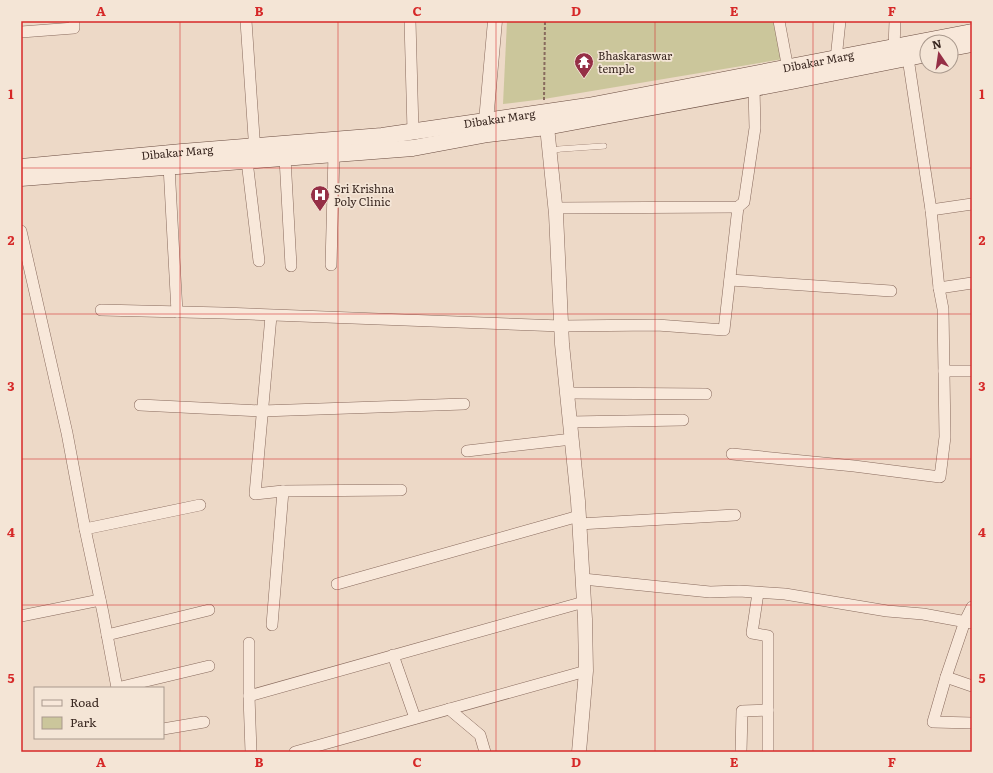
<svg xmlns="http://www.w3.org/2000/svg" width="993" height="773" viewBox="0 0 993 773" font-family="Literata,serif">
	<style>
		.green { fill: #cbc69b }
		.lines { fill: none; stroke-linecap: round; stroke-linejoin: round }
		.service-casing { stroke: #886a5d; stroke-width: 6 }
		.minor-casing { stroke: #886a5d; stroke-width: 12 }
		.tertiary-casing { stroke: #886a5d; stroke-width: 15 }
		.secondary-casing { stroke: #6a4c40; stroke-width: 17 }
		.path { stroke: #886a5d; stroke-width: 2; stroke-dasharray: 3 2; stroke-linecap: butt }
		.service { stroke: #f8e8da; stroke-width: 5.5 }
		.minor { stroke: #f8e8da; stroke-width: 11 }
		.tertiary { stroke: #f8e8da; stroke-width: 14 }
		.secondary { stroke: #f8e8da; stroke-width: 16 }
		.grid { fill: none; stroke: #d62828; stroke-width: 1; stroke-opacity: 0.55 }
		.labels { text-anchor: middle; stroke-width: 3.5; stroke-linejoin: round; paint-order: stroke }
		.poi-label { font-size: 11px; fill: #392720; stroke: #f4e5d6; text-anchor: start }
		.street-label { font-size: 11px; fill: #392720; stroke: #f4e5d6 }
		.neatline { fill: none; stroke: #d62828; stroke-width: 1.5 }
		.grid-label { font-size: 13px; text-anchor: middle; font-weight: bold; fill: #d62828 }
	</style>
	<rect width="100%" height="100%" fill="#edd9c7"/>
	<path class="green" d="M 507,21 L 775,21 L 783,59 L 544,99 L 503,104 Z"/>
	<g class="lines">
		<g class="service-casing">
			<path id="service" d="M 550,151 L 560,149 L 604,146"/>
		</g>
		<g class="minor-casing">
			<g id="minor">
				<path d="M 246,21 L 255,152"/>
				<path d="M 410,21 L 413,131"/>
				<path d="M 779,21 L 788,69"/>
				<path d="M 21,32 L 74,28 L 74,21"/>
				<path d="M 894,48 L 895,21"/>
				<path d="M 836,59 L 840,21"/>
				<path d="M 285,158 L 291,266"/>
				<path d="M 247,161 L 259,261"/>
				<path d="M 169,166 L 177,312"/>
				<path d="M 556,208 L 738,207 L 744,202 L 755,128 L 754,88"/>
				<path d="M 931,210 L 972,204"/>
				<path d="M 21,231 L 67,433 L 85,529 L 200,505"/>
				<path d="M 331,265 L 334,154"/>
				<path d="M 730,280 L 891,291"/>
				<path d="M 939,288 L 972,283"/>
				<path d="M 101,310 L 223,313 L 561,326 L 657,325 L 724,330 L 738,207"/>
				<path d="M 271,316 L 255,494 L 283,491 L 401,490"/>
				<path d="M 944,371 L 972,371"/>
				<path d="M 567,393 L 706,394"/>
				<path d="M 140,405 L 262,411 L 464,404"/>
				<path d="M 570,422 L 683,420"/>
				<path d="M 467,451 L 572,439"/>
				<path d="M 732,454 L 854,466 L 940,477 L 945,437 L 943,309 L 939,288 L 931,210 L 908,58"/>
				<path d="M 579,524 L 735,515"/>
				<path d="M 85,529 L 103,613 L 117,688"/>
				<path d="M 583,579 L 710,592 L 739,591 L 785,594 L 887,611 L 923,614 L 972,623"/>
				<path d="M 337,584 L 579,516"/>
				<path d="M 758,593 L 752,633 L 768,636 L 768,752"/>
				<path d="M 972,607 L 965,621 L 946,677 L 972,686"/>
				<path d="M 21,616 L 100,600"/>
				<path d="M 272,625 L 283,491"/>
				<path d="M 107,635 L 209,610"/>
				<path d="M 249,643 L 249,696 L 251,752"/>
				<path d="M 393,655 L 415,718"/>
				<path d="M 946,677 L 933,722 L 972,723"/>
				<path d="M 117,688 L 209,666"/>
				<path d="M 249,696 L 584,602"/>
				<path d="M 449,709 L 480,735 L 485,752"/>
				<path d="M 163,729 L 204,722"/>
				<path d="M 295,752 L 586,671"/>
				<path d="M 741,752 L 742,711 L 768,710"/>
			</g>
		</g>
		<g class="tertiary-casing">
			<g id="tertiary">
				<path d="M 546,117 L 556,214 L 562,344 L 578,501 L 585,619 L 586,671 L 579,752"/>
				<path d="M 486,121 L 495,21"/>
			</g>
		</g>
		<g class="secondary-casing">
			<g id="secondary">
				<path d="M 951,48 L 972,44"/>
				<path id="s1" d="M 21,167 L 182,152 L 382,136 L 588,106 L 972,32"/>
				<path d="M 21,178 L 413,148 L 488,134 L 546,127 L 792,81 L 927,54"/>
			</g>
		</g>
		<path class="path" d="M 544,100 L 545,21"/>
		<use href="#service" class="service"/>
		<use href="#minor" class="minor"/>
		<use href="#tertiary" class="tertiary"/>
		<use href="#secondary" class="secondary"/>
	</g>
	<path class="grid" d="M 180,21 L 180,752M 338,21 L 338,752M 496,21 L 496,752M 655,21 L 655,752M 813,21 L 813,752M 21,168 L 972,168M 21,314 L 972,314M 21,459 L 972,459M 21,605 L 972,605"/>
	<defs>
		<g id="temple-pin" transform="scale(1)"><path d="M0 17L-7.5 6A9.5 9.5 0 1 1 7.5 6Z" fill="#952f46" stroke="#f4e5d6"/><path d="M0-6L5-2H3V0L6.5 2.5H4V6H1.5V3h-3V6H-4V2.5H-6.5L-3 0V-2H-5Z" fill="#fff"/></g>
		<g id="hospital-pin" transform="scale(1)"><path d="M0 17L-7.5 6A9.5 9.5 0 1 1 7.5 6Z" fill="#952f46" stroke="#f4e5d6"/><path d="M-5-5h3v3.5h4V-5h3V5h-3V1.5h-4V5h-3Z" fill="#fff"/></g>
	</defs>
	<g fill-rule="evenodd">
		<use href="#temple-pin" x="584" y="62"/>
		<use href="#hospital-pin" x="320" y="195"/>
	</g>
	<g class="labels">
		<g class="poi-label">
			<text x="598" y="60">Bhaskaraswar<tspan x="598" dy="13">temple</tspan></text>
			<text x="334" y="193">Sri Krishna<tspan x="334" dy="13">Poly Clinic</tspan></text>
		</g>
		<g class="street-label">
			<text dy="4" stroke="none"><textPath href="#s1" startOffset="805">Dibakar Marg</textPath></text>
			<text dy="4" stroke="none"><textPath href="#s1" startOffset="481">Dibakar Marg</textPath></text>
			<text dy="4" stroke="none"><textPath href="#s1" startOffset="157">Dibakar Marg</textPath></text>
		</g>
	</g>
	<rect width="993" height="773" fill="none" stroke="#f4e5d6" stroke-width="44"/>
	<rect x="34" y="687" width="130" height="52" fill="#f4e5d6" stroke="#a9998d"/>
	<rect x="42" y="700" width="20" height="6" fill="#f8e8da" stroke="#a9998d"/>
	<text x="70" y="707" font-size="12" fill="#392720">Road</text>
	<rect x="42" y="717" width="20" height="12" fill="#cbc69b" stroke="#a9998d"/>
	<text x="70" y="727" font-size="12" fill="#392720">Park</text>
	<g transform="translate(939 54) rotate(347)"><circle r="19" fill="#f4e5d6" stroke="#a9998d"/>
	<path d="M0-3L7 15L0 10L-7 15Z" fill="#952f46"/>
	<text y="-6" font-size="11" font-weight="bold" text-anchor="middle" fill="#392720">N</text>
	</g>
	<rect x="22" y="22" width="949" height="729" class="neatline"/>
	<g class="grid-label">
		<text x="101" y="16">A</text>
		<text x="259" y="16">B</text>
		<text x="417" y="16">C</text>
		<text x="576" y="16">D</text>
		<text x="734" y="16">E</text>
		<text x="892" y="16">F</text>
		<text x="11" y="99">1</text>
		<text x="982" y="99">1</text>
		<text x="11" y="245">2</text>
		<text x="982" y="245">2</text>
		<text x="11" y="391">3</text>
		<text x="982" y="391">3</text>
		<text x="11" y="537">4</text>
		<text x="982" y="537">4</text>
		<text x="11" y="683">5</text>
		<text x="982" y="683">5</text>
		<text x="101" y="767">A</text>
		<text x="259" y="767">B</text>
		<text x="417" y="767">C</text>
		<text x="576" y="767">D</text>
		<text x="734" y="767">E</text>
		<text x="892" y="767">F</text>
	</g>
</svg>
